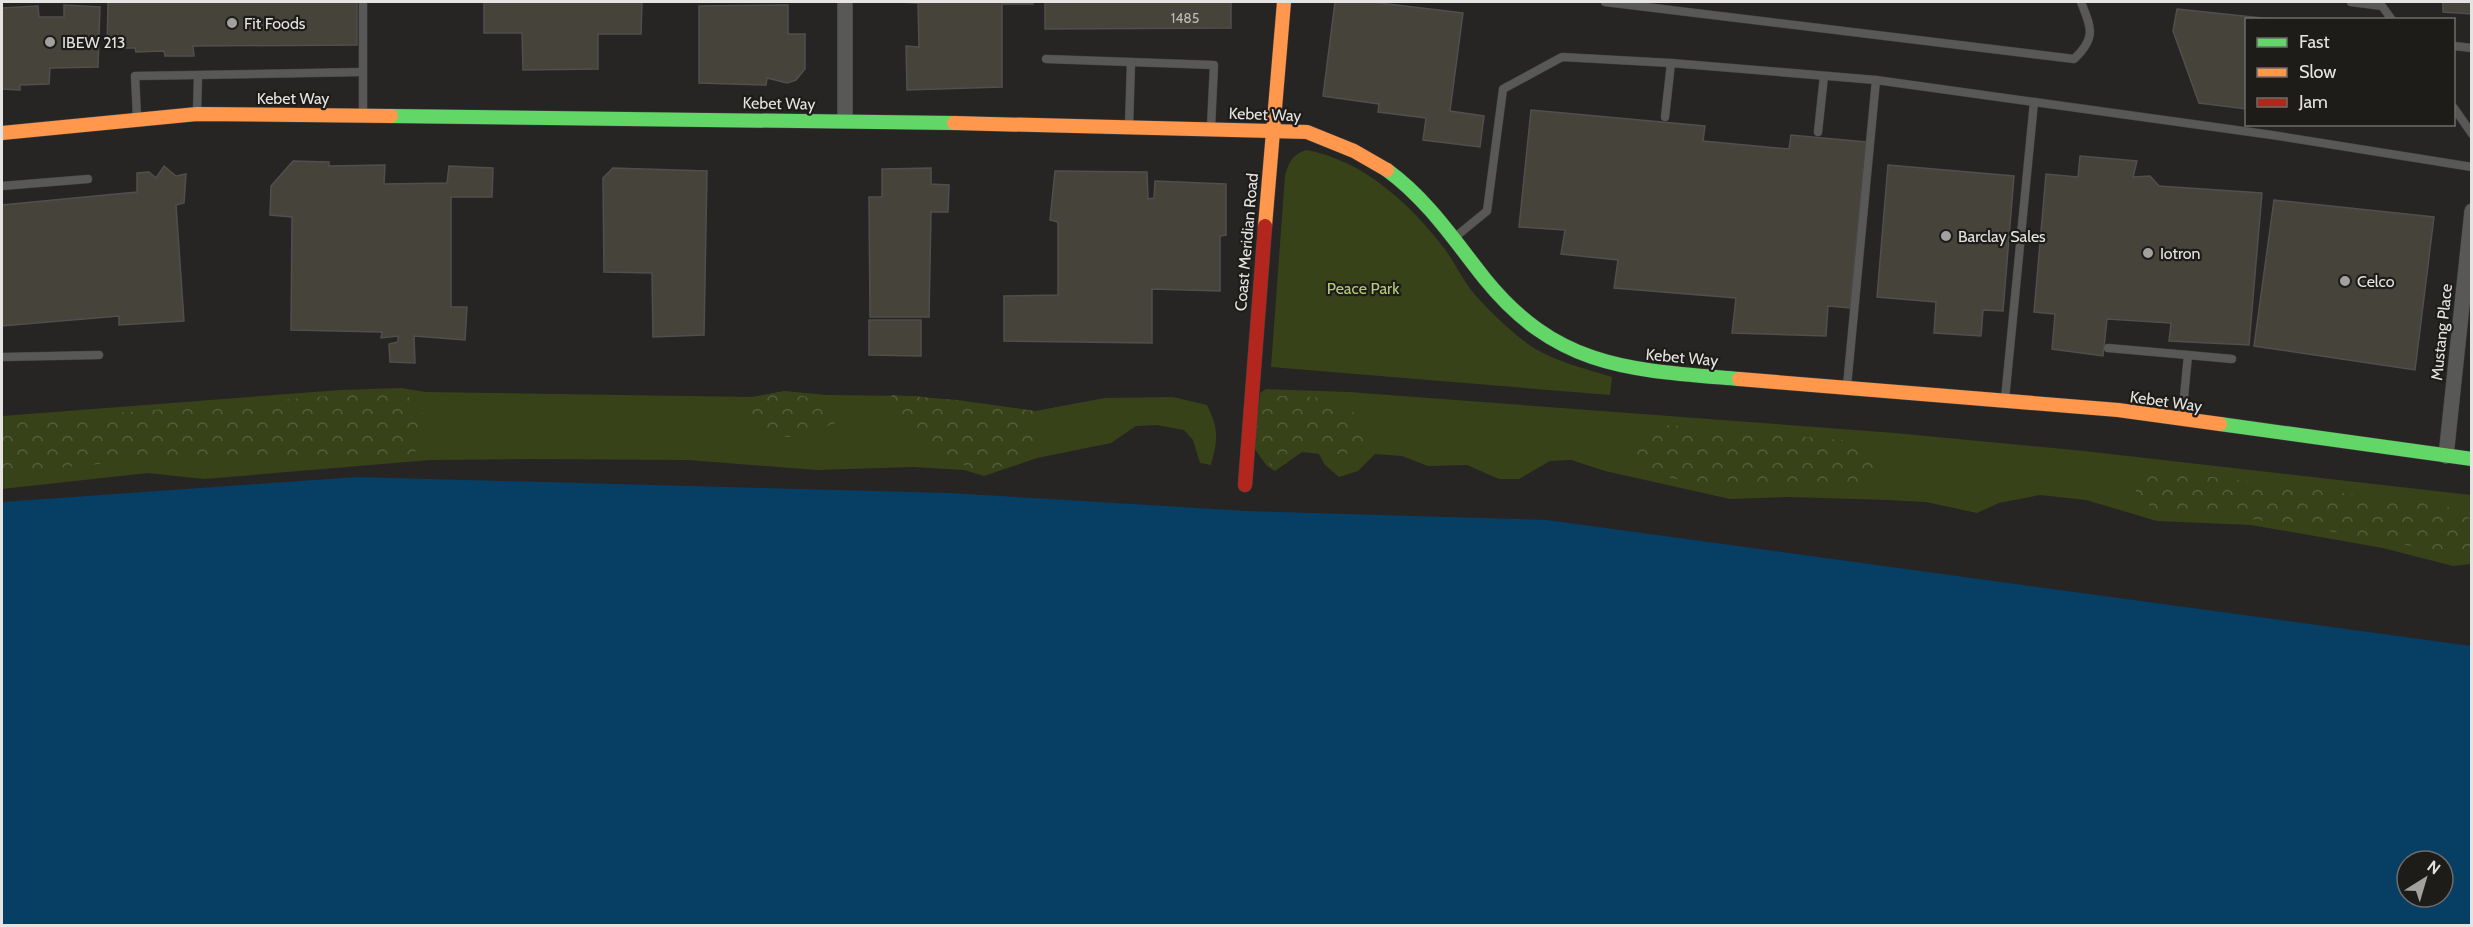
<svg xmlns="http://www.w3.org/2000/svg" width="2473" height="927" viewBox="0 0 2473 927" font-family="Cabin,sans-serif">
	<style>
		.green { fill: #384219 }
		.forest { fill: url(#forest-crowns) }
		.water { fill: #073e63; fill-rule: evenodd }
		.building { fill: #46433a; stroke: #504f4e; stroke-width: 1.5 }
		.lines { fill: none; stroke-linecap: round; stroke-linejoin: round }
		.lane-casing { stroke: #424140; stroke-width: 9 }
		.street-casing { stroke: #424140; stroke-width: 16 }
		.fast-casing { stroke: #424140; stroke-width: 15 }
		.slow-casing { stroke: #424140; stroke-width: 15 }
		.jam-casing { stroke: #424140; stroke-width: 15 }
		.lane { stroke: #585857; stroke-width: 8 }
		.street { stroke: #585857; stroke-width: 15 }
		.fast { stroke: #63d668; stroke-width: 14 }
		.slow { stroke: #ff974d; stroke-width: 14 }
		.jam { stroke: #b3261e; stroke-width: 14 }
		.poi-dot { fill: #a2a1a0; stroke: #1d1c19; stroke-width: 2 }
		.labels { text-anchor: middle; stroke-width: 4.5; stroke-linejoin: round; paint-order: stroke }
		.number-label { font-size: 14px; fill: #bdbcb8 }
		.poi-label { font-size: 16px; fill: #e5e4e2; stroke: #1d1c19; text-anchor: start }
		.street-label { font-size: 16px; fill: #e5e4e2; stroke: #1d1c19 }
		.park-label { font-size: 16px; fill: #b5ce74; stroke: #1d1c19 }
	</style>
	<defs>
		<pattern id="forest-crowns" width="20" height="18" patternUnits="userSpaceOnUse" patternTransform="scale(1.5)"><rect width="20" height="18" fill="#384219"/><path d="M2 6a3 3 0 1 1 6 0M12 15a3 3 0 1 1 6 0" fill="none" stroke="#555d3a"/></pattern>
	</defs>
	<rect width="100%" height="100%" fill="#262524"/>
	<g class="green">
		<path d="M 1306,150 C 1363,160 1409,203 1444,248 C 1454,261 1461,277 1471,290 C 1484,306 1514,335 1531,346 C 1553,361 1587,369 1612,377 L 1610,395 L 1271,367 L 1285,176 C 1289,162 1292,155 1306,150 Z"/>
		<path d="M 401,388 L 426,392 L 753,397 L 785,391 L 826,395 L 916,396 L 1035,411 L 1105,398 L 1173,397 L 1207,405 C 1219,430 1218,438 1211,465 L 1200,463 L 1193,440 L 1184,430 L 1157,425 L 1136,426 L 1111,443 L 1037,458 L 984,476 L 964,470 L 914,467 L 817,470 L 688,460 L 534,459 L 430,460 L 204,479 L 148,473 L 2,489 L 2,416 L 340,390 Z"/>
		<path d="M 1266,389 L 1349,392 L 1895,433 L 2084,451 L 2471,495 L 2471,564 L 2453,566 L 2383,548 L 2251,525 L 2157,521 L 2086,500 L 2040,495 L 1999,503 L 1977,513 L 1926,502 L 1887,500 L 1789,497 L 1730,499 L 1605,471 L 1571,460 L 1550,461 L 1519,479 L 1499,479 L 1467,465 L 1428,466 L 1402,456 L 1375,454 L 1358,471 L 1339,477 L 1325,465 L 1319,454 L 1302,452 L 1275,471 L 1267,466 L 1254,448 L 1260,393 Z"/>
	</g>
	<g class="forest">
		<path d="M 785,391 L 817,400 L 838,422 L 800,437 L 765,437 L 751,420 L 753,397 Z"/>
		<path d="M 378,392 L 412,398 L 426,418 L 415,453 L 385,459 L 176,457 L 2,473 L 2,422 Z"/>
		<path d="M 892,395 L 957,400 L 1035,411 L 1033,441 L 1013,463 L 982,473 L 921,446 L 888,415 Z"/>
		<path d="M 1271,396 C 1303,396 1356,392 1365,434 C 1366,439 1364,447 1364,453 L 1336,454 L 1317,447 L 1298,444 L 1287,453 L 1287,463 L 1280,466 L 1271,466 C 1266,459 1257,451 1255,443 C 1250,425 1258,406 1271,396 Z"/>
		<path d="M 1657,424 L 1864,442 L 1880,461 L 1870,486 L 1808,490 L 1710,487 L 1650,473 L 1630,447 Z"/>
		<path d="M 2156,470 L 2447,506 L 2471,519 L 2471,557 L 2359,536 L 2251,519 L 2153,509 L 2136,492 L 2136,473 Z"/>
	</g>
	<path class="water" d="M 357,477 L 950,493 L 1248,511 L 1547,520 L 2471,646 L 2471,925 L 2,925 L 2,502 ZM 2407,861 L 2443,861 L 2443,897 L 2407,897 Z"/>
	<g class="building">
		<path d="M 108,2 L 357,2 L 357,45 L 193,46 L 194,56 L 165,56 L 164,51 L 136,52 L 135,48 L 107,48 Z"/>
		<path d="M 484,2 L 642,2 L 641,34 L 598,34 L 598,69 L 523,70 L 522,33 L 484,33 Z"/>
		<path d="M 897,2 L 1033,2 L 1033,4 L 1002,4 L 1002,87 L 907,90 L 906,46 L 919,47 L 918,3 Z"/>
		<path d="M 1045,2 L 1231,2 L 1231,28 L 1045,29 Z"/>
		<path d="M 1335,2 L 1371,2 L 1463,13 L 1450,111 L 1484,116 L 1480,147 L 1423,140 L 1426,118 L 1378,112 L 1379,104 L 1323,96 Z"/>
		<path d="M 2443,2 L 2472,2 L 2472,14 L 2443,12 Z"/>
		<path d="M 64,5 L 100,7 L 98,67 L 50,68 L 49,84 L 20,85 L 20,90 L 2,89 L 2,8 L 38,6 L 39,17 L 64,17 Z"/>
		<path d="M 788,5 L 788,34 L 805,34 L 805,69 L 796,80 L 787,83 L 767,78 L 766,85 L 699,83 L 699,6 Z"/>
		<path d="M 2177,9 L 2272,19 L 2246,20 L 2246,109 L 2199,103 L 2173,31 Z"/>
		<path d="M 1531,110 L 1705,126 L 1703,141 L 1789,149 L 1791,135 L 1866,142 L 1850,308 L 1828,306 L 1826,336 L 1732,333 L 1736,298 L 1614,288 L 1618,260 L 1561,254 L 1565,230 L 1519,227 Z"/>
		<path d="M 2080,156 L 2137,161 L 2133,177 L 2150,176 L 2159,186 L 2262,193 L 2249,345 L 2169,341 L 2171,323 L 2107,319 L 2103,356 L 2052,349 L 2055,314 L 2034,312 L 2046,174 L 2078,177 Z"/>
		<path d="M 293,161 L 329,162 L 329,166 L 385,165 L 384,184 L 447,183 L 449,166 L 493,168 L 492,197 L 451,197 L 451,307 L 467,307 L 465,340 L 414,336 L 415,363 L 390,362 L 389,344 L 398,342 L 398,336 L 381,338 L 382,332 L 291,330 L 292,217 L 270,215 L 271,186 Z"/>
		<path d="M 1888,165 L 2014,176 L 2003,311 L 1983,310 L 1981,336 L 1934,333 L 1936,302 L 1877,297 Z"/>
		<path d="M 164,166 L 176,176 L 186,174 L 184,203 L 176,205 L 184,321 L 119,325 L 119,316 L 2,326 L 2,205 L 137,192 L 137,173 L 149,172 L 156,178 Z"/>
		<path d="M 613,168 L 707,171 L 704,335 L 653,337 L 652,273 L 604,272 L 603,178 Z"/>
		<path d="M 931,168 L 931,184 L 949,185 L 948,212 L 931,212 L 929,317 L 870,317 L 869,197 L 882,197 L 882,169 Z"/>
		<path d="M 1055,171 L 1147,172 L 1148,199 L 1154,198 L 1155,181 L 1226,184 L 1226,235 L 1220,236 L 1220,291 L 1152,289 L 1152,343 L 1004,341 L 1004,296 L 1058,295 L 1058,222 L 1050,220 Z"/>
		<path d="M 2274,200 L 2434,217 L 2415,370 L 2254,346 Z"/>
		<path d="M 869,320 L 921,320 L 921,356 L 869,355 Z"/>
	</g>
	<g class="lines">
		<g class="lane-casing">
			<g id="lane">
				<path d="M 363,2 L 363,114"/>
				<path d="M 1605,2 L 2074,59 C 2097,37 2091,28 2081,2"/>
				<path d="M 2351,2 L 2382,6 L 2392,20"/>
				<path d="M 2454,46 L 2472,48"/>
				<path d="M 1046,59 L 1214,65 L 1211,127"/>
				<path d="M 1876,80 L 2272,135 L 2472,167"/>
				<path d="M 2454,108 L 2472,134"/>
				<path d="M 197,113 L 198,76"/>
				<path d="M 137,117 L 135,76 L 363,72"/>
				<path d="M 1665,117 L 1671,63"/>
				<path d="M 1129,127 L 1131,62"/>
				<path d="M 1818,132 L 1824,76"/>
				<path d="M 2,186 L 88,179"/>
				<path d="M 1454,238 L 1487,211 L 1503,89 L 1562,57 L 1671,63 L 1876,80 L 1847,386"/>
				<path d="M 2108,348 L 2188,355 L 2182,418"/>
				<path d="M 2188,355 L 2232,359"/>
				<path d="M 2,357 L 99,355"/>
				<path d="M 2005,399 L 2034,102"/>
			</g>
		</g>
		<g class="street-casing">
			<g id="street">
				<path d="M 845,2 L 845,120"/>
				<path d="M 2446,456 L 2472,211"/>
			</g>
		</g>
		<g class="fast-casing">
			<g id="fast">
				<path d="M 391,116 L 954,123"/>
				<path d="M 1387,170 C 1428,200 1454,240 1485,279 C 1558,369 1631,370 1739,379"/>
				<path d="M 2220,424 L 2472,459"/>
			</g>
		</g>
		<g class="slow-casing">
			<g id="slow">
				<path d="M 954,123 L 1307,132 L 1354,151 L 1387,170"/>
				<path d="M 2,133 L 197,114 L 391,116"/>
				<path d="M 1265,226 L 1284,2"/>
				<path d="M 1739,379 L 2118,410 L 2220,424"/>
			</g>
		</g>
		<g class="jam-casing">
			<path id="jam" d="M 1245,485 L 1265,226"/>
		</g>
		<use href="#lane" class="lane"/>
		<use href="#street" class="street"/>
		<use href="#fast" class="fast"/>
		<use href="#slow" class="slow"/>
		<use href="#jam" class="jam"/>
	</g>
	<g class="poi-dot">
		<circle cx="232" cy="23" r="6"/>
		<circle cx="50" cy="42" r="6"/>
		<circle cx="1946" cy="236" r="6"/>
		<circle cx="2148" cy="253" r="6"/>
		<circle cx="2345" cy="281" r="6"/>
	</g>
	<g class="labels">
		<g class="number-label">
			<text x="1185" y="23">1485</text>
		</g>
		<g class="poi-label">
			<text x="244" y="29">Fit Foods</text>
			<text x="62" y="48">IBEW 213</text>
			<text x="1958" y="242">Barclay Sales</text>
			<text x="2160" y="259">Iotron</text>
			<text x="2357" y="287">Celco</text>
		</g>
		<g class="street-label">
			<text x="293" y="104">Kebet Way</text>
			<text transform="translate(779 103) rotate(1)" y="6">Kebet Way</text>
			<text transform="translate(1265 114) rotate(2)" y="6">Kebet Way</text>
			<text transform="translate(1246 242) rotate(-85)" y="6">Coast Meridian Road</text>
			<text transform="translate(2441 332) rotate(-84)" y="6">Mustang Place</text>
			<text transform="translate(1682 357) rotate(5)" y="6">Kebet Way</text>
			<text transform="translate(2166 401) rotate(8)" y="6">Kebet Way</text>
		</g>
		<g class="park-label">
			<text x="1363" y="294">Peace Park</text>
		</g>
	</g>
	<rect width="2473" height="927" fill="none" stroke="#e5e4e2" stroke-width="6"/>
	<rect x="2245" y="18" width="210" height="108" fill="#1d1c19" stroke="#6d6c69" stroke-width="1.5"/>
	<rect x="2257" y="38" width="30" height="9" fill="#63d668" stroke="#6d6c69" stroke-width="1.5"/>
	<text x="2299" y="48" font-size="18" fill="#e5e4e2">Fast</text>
	<rect x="2257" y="68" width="30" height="9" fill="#ff974d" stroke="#6d6c69" stroke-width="1.5"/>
	<text x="2299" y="78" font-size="18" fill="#e5e4e2">Slow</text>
	<rect x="2257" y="98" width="30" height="9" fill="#b3261e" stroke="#6d6c69" stroke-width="1.5"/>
	<text x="2299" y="108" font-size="18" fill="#e5e4e2">Jam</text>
	<g transform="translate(2425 879) rotate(37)"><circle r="28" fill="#1d1c19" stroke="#6d6c69" stroke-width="1.5"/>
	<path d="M0-4.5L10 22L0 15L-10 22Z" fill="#a2a1a0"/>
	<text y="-9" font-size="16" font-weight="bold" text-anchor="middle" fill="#e5e4e2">N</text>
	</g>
</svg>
